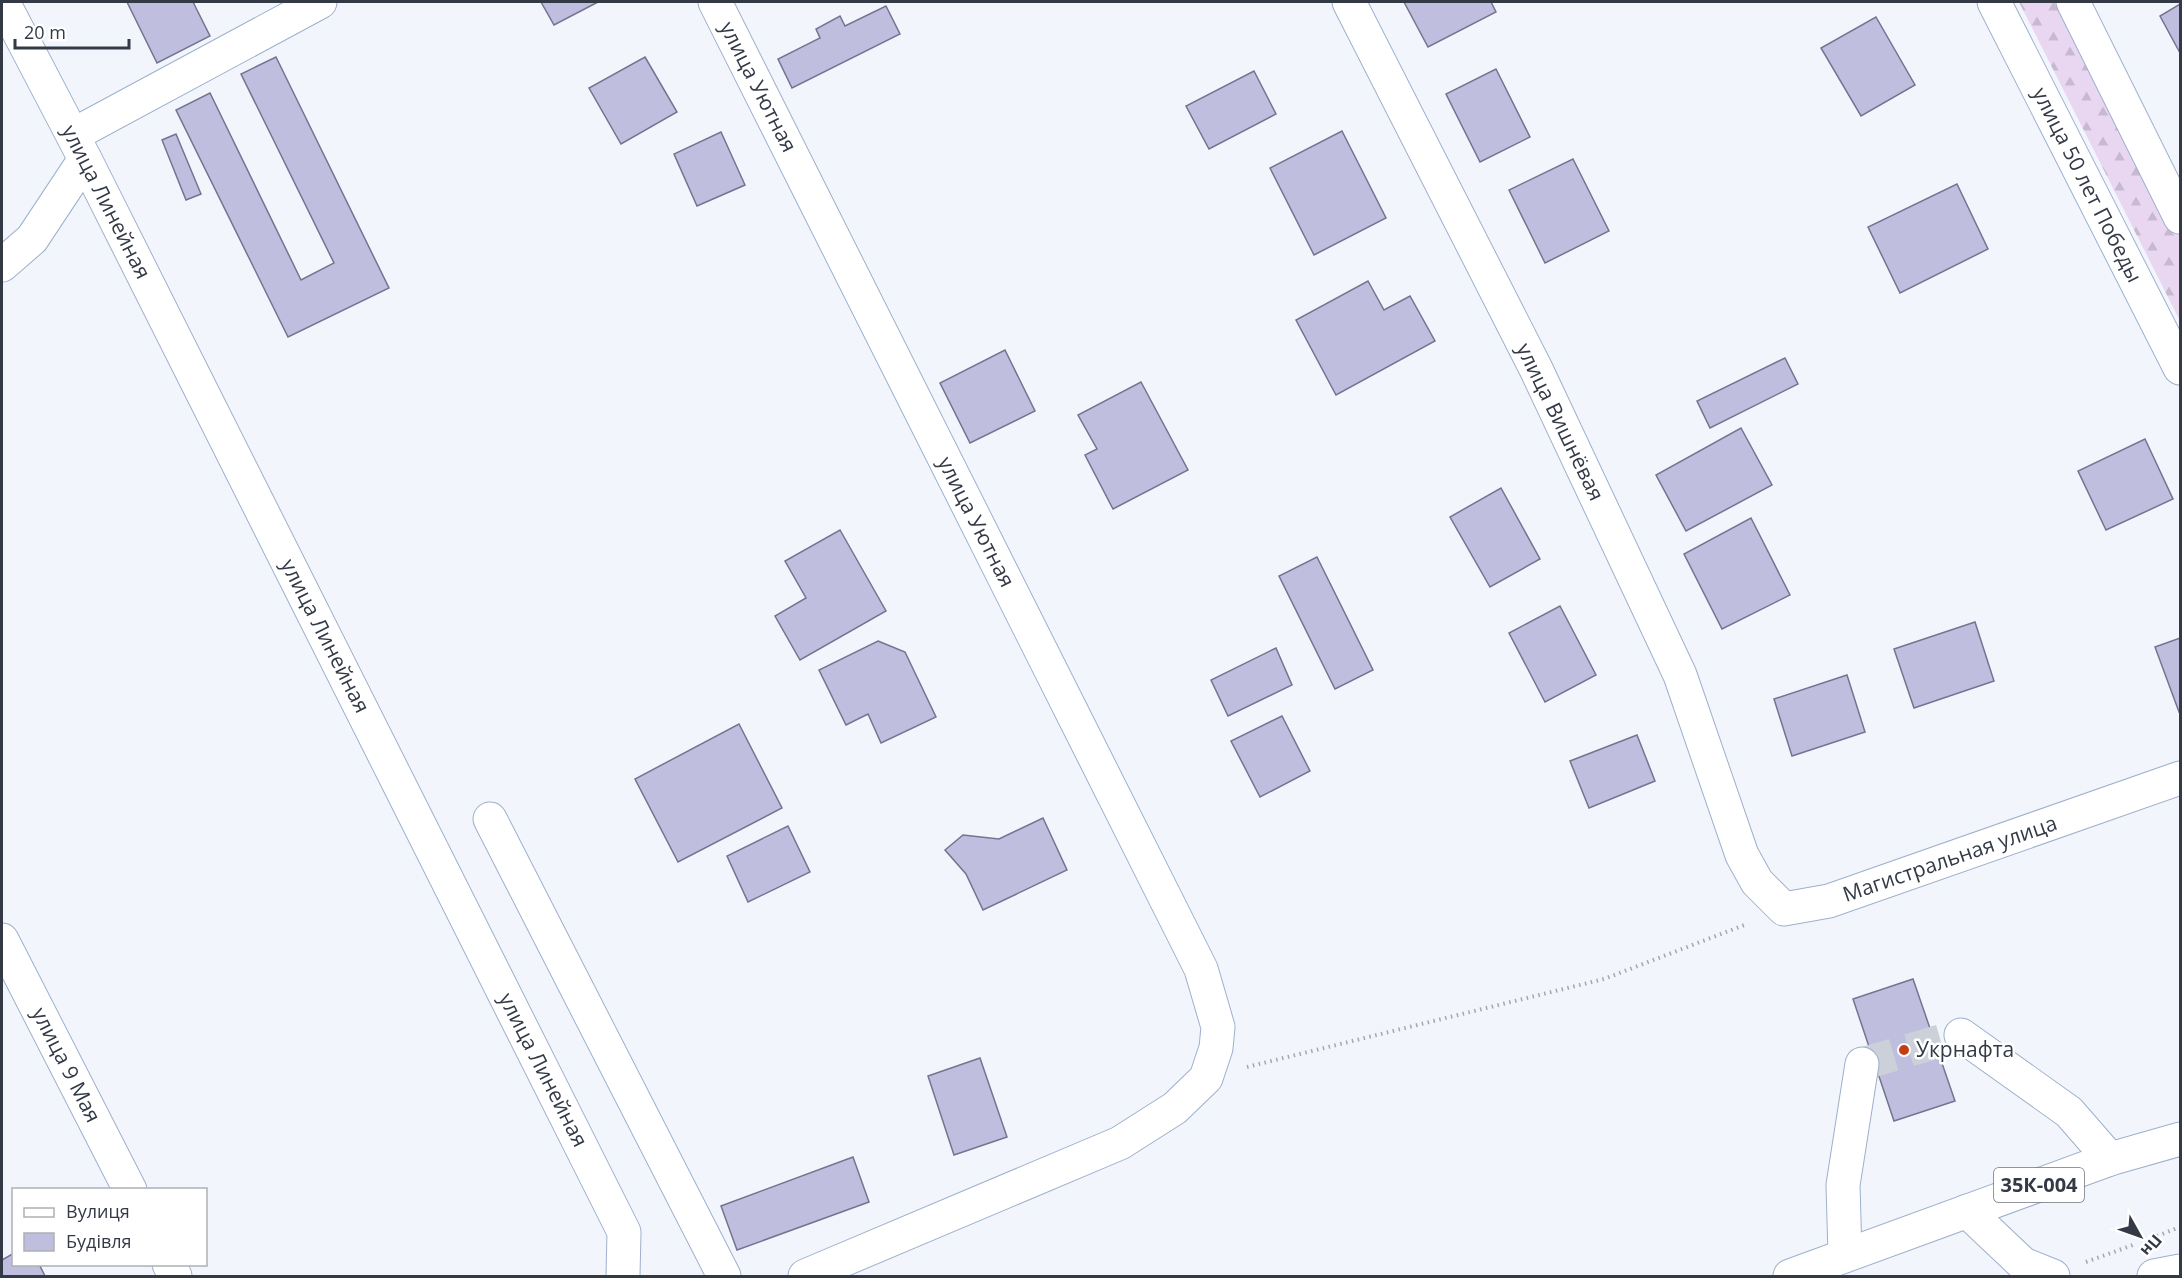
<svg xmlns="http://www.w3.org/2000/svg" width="2182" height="1278" viewBox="0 0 2182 1278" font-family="'Open Sans',sans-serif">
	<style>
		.forest { fill: url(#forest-firs) }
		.building { fill: #bfbedf; stroke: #747391; stroke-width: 1.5 }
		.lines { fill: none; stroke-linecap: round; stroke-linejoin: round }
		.minor-tunnel { stroke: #ccd0d8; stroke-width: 33; stroke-dasharray: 33 16; stroke-linecap: butt }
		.minor-casing { stroke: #9eb0cd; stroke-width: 35 }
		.major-casing { stroke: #9eb0cd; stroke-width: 35 }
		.path { stroke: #a2a7b0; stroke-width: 4; stroke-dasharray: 1.5 4.5; stroke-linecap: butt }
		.minor { stroke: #fff; stroke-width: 33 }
		.major { stroke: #fff; stroke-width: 33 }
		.poi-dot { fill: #c63d14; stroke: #fff; stroke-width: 2 }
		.labels { text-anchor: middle; stroke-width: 5; stroke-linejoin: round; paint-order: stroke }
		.shield { fill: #fff; stroke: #70757e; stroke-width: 1.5 }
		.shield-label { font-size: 20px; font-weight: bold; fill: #333a46 }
		.street-label { font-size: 21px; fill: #333a46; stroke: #fff }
		.poi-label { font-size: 21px; fill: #333a46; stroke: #fff; text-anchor: start }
	</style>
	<defs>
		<pattern id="forest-firs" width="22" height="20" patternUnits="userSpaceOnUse" patternTransform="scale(1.5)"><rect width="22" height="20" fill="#e9d7f2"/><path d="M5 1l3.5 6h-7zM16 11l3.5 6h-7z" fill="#c8b9d1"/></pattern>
	</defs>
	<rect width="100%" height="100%" fill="#f2f6fc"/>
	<path class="forest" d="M 2019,2 L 2065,2 L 2180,227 L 2180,321 Z"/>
	<g class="building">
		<path d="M 127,2 L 193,2 L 210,36 L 157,63 Z"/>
		<path d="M 541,2 L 598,2 L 554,25 Z"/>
		<path d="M 1404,2 L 1491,2 L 1496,12 L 1428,47 Z"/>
		<path d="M 2180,4 L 2180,53 L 2160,16 Z"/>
		<path d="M 886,6 L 900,34 L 792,88 L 778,59 L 820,38 L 816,29 L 840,16 L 845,26 Z"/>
		<path d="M 1876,17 L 1915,85 L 1861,116 L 1821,48 Z"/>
		<path d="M 276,57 L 389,288 L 288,337 L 176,110 L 210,93 L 301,280 L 334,263 L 241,74 Z"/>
		<path d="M 645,57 L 677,112 L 621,144 L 589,88 Z"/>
		<path d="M 1496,69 L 1530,137 L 1480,162 L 1446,94 Z"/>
		<path d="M 1254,71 L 1276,114 L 1209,149 L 1186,106 Z"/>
		<path d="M 1342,131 L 1386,218 L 1314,255 L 1270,168 Z"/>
		<path d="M 721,132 L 745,185 L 697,206 L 674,154 Z"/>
		<path d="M 176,134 L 201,194 L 186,200 L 162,140 Z"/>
		<path d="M 1573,159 L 1609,231 L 1545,263 L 1509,190 Z"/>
		<path d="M 1957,184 L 1988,249 L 1900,293 L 1868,227 Z"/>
		<path d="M 1368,281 L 1384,310 L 1410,296 L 1435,341 L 1336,395 L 1296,320 Z"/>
		<path d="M 1005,350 L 1035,411 L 970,443 L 940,383 Z"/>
		<path d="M 1785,358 L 1798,384 L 1710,428 L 1697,401 Z"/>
		<path d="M 1141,382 L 1188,470 L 1113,509 L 1085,455 L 1097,449 L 1078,415 Z"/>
		<path d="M 1741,428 L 1772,485 L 1686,531 L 1656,475 Z"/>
		<path d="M 2145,439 L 2173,499 L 2106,530 L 2078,471 Z"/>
		<path d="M 1501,488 L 1540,559 L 1490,587 L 1450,517 Z"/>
		<path d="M 1751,518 L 1790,595 L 1722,629 L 1684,554 Z"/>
		<path d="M 840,530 L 886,611 L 800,660 L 775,616 L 806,598 L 785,561 Z"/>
		<path d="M 1317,557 L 1373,670 L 1335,689 L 1279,576 Z"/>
		<path d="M 1560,606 L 1596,675 L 1545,702 L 1509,633 Z"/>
		<path d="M 1975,622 L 1994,681 L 1914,708 L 1894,649 Z"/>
		<path d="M 2180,638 L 2180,711 L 2179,712 L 2155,647 Z"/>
		<path d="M 878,641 L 905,652 L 936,717 L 881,743 L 868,714 L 846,725 L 819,670 Z"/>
		<path d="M 1276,648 L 1292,685 L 1228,716 L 1211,680 Z"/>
		<path d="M 1847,675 L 1865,732 L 1792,756 L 1774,699 Z"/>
		<path d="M 1282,716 L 1310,771 L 1260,797 L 1231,741 Z"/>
		<path d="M 739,724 L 782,808 L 678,862 L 635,779 Z"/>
		<path d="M 1637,735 L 1655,781 L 1589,808 L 1570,761 Z"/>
		<path d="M 1043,818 L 1067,870 L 983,910 L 966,874 L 945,850 L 963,835 L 999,839 Z"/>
		<path d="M 788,826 L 810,872 L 748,902 L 727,856 Z"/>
		<path d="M 1913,979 L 1955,1101 L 1894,1121 L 1853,999 Z"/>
		<path d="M 980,1058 L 1007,1137 L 954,1155 L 928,1076 Z"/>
		<path d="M 853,1157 L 869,1202 L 737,1250 L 721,1206 Z"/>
		<path d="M 14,1253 L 14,1264 L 43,1264 L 40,1266 L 45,1276 L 2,1276 L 2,1260 Z"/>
	</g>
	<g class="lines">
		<path class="minor-tunnel" d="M 1862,1064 L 1961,1035"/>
		<g class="minor-casing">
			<g id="minor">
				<path d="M 3,2 L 85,159 L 624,1232 L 623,1276"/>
				<path d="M 715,2 L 1201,969 L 1218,1027 L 1216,1048 L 1206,1078 L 1175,1108 L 1120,1143 L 805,1276"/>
				<path d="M 1349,2 L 1536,369 L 1680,675 L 1742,855 L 1757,882 L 1784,909 L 1829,901 L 2180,778"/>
				<path d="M 1994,2 L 2180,368"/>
				<path d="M 2073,2 L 2180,217"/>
				<path d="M 73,135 L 320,2"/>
				<path d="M 2,265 L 32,239 L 85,159"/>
				<path d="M 490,819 L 724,1276"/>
				<path d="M 2,940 L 130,1190"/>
				<path d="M 1961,1035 L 2069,1112 L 2110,1159"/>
				<path d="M 1967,1211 L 2023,1264 L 2053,1276"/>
				<path d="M 1845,1255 L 1843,1185 L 1862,1064"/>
				<path d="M 169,1264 L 175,1276"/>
				<path d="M 2154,1276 L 2180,1271"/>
			</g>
		</g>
		<g class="major-casing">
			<path id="major" d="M 1790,1276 L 2110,1159 L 2180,1139"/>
		</g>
		<g class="path">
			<path d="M 1247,1067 L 1604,979 L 1747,924"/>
			<path d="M 2157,1236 L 2180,1227"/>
			<path d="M 2086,1262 L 2133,1245"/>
		</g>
		<use href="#minor" class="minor"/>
		<use href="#major" class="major"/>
	</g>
	<circle class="poi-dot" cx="1904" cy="1050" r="6"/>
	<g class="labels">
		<rect class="shield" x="1994" y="1168" width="90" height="34" rx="4.5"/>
		<g class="shield-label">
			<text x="2039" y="1192">35К-004</text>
		</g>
		<g class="street-label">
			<text transform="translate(758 87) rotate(63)" y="7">улица Уютная</text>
			<text transform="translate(2087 185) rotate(63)" y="7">улица 50 лет Победы</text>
			<text transform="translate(106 202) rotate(63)" y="7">улица Линейная</text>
			<text transform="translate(1560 422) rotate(64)" y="7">улица Вишнёвая</text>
			<text transform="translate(976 522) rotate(63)" y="7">улица Уютная</text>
			<text transform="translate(325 636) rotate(63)" y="7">улица Линейная</text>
			<text transform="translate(1950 859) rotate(-19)" y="7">Магистральная улица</text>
			<text transform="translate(66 1065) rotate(63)" y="7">улица 9 Мая</text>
			<text transform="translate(543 1070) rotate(63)" y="7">улица Линейная</text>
		</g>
		<g class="poi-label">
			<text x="1916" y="1057">Укрнафта</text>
		</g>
	</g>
	<rect width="2182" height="1278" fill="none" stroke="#333a46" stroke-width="6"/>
	<rect x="12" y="1188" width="195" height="78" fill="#ffffff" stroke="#adb0b5" stroke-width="1.5"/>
	<rect x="24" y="1208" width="30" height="9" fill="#ffffff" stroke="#adb0b5" stroke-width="1.5"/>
	<text x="66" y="1218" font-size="18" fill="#333a46">Вулиця</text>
	<rect x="24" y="1233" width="30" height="18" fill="#bfbedf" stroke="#adb0b5" stroke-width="1.5"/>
	<text x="66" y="1248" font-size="18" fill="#333a46">Будівля</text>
	<g transform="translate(2140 1236) rotate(130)" stroke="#ffffff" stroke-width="4.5" paint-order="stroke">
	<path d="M0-4.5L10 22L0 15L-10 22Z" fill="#333a46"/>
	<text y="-9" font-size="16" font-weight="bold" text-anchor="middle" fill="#333a46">Пн</text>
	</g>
	<path d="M15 39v9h114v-9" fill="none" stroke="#333a46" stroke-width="3"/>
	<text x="24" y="39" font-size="18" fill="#333a46" stroke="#ffffff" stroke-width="4.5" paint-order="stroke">20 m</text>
</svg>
